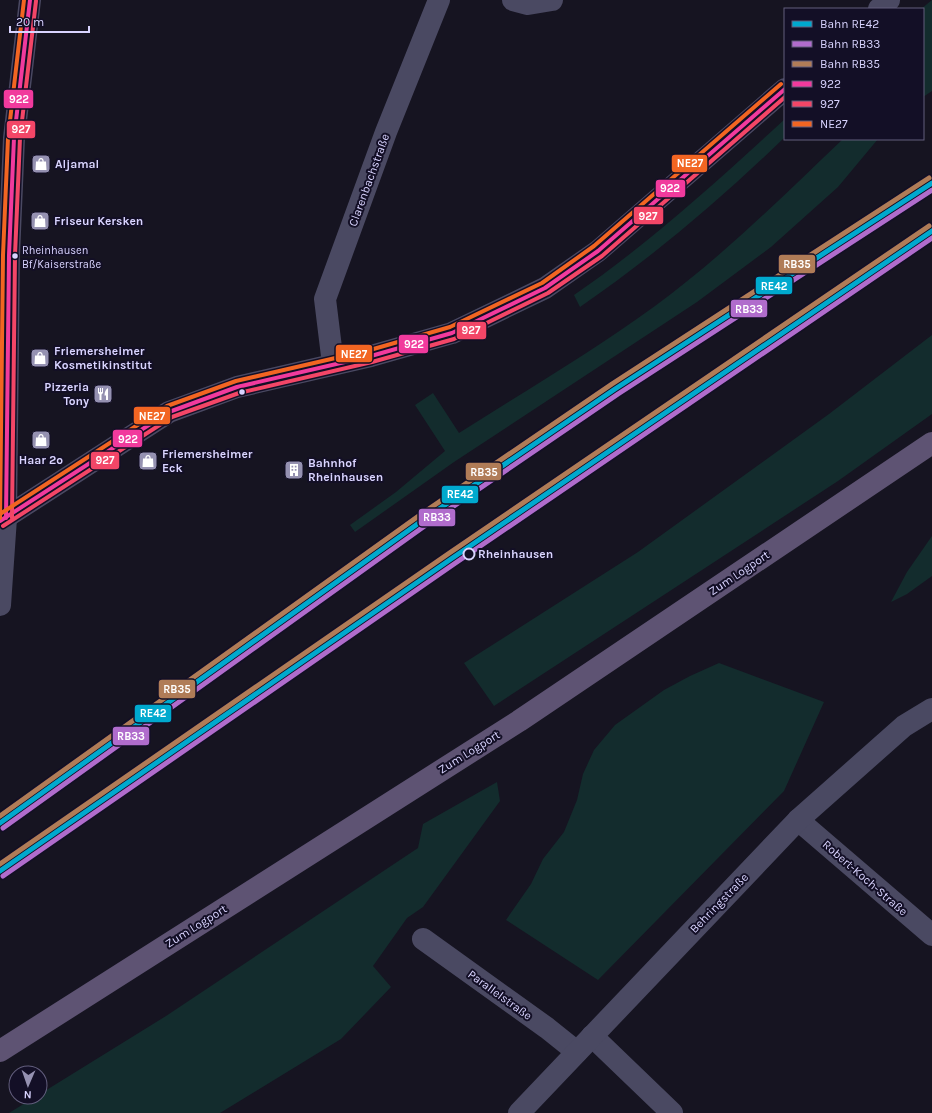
<svg xmlns="http://www.w3.org/2000/svg" width="932" height="1113" viewBox="0 0 932 1113" font-family="Karla,sans-serif">
	<style>
		.green { fill: #132c2d }
		.lines { fill: none; stroke-linecap: round; stroke-linejoin: round }
		.minor { stroke: #4a4962; stroke-width: 22 }
		.major { stroke: #5e5373; stroke-width: 22 }
		.bus-1-casing { stroke: #130f26; stroke-width: 7 }
		.bus-2-casing { stroke: #130f26; stroke-width: 7 }
		.bus-3-casing { stroke: #130f26; stroke-width: 7 }
		.bus-1 { stroke: #f13a9d; stroke-width: 4 }
		.bus-2 { stroke: #f34667; stroke-width: 4 }
		.bus-3 { stroke: #f26522; stroke-width: 4 }
		.rail-1-casing { stroke: #130f26; stroke-width: 8 }
		.rail-2-casing { stroke: #130f26; stroke-width: 8 }
		.rail-3-casing { stroke: #130f26; stroke-width: 8 }
		.rail-1 { stroke: #00a9ce; stroke-width: 5 }
		.rail-2 { stroke: #b06ccc; stroke-width: 5 }
		.rail-3 { stroke: #b07c57; stroke-width: 5 }
		.bus-dot { fill: #d9d4ff; stroke: #130f26; stroke-width: 1.5 }
		.stop-dot { fill: #130f26; stroke: #d9d4ff; stroke-width: 2 }
		.labels { text-anchor: middle; stroke-width: 4; stroke-linejoin: round; paint-order: stroke }
		.bus-label { font-size: 11px; fill: #d9d4ff; stroke: #130f26; text-anchor: start }
		.poi-label { font-size: 12px; font-weight: bold; fill: #d9d4ff; stroke: #130f26; text-anchor: start }
		.street-label { font-size: 12px; fill: #d9d4ff; stroke: #130f26 }
		.stop-label { font-size: 12px; font-weight: bold; fill: #d9d4ff; stroke: #130f26; text-anchor: start }
		.line-badge { stroke: #130f26; stroke-width: 1.5 }
		.badge-label { font-size: 11px; text-anchor: middle; font-weight: bold; fill: #fff }
	</style>
	<rect width="100%" height="100%" fill="#161421"/>
	<g class="green">
		<path d="M 932,0 L 932,91 L 923,97 L 923,9 L 921,9 Z"/>
		<path d="M 785,119 L 785,137 C 721,199 654,256 580,307 L 574,295 C 650,243 717,181 785,119 Z"/>
		<path d="M 843,139 L 878,139 L 838,187 L 771,247 L 697,302 L 454,462 L 355,532 L 350,525 L 396,492 L 445,451 L 415,405 L 433,393 L 459,433 C 525,391 592,352 655,306 C 723,256 782,197 843,139 Z"/>
		<path d="M 932,335 L 932,414 L 838,481 L 494,706 L 464,663 L 638,552 L 829,414 Z"/>
		<path d="M 932,536 L 932,576 L 907,594 L 891,602 L 907,572 Z"/>
		<path d="M 719,663 L 824,702 L 784,791 L 598,980 L 506,920 L 531,884 L 543,859 L 564,832 L 577,800 L 583,774 L 594,750 L 615,725 L 664,690 L 690,676 Z"/>
		<path d="M 497,782 L 500,801 L 423,907 L 407,918 L 373,966 L 391,987 L 341,1039 L 220,1113 L 9,1113 L 35,1097 L 40,1097 L 40,1094 L 166,1016 L 418,848 L 423,824 Z"/>
	</g>
	<g class="lines">
		<g class="minor">
			<path d="M 513,0 L 528,4 L 552,0"/>
			<path d="M 879,9 L 889,0"/>
			<path d="M 333,364 L 325,299 L 386,132 L 439,0"/>
			<path d="M 0,521 L 169,412 L 237,387 L 371,356 L 452,333 L 545,288 L 598,251 L 785,89"/>
			<path d="M 0,605 L 6,518 L 9,255 L 14,138 L 30,0"/>
			<path d="M 798,820 L 932,935"/>
			<path d="M 423,939 L 547,1028 L 577,1052"/>
			<path d="M 592,1036 L 672,1113"/>
			<path d="M 519,1113 L 798,820 L 904,726 L 932,709"/>
		</g>
		<path class="major" d="M 0,1051 L 519,721 L 932,443"/>
		<g class="bus-1-casing">
			<g id="bus-1">
				<path d="M 6,518 L 9,255 L 14,138 L 30,0"/>
				<path d="M 0,521 L 169,412 L 237,387 L 371,356 L 452,333 L 545,288 L 598,251 L 785,89"/>
			</g>
		</g>
		<g class="bus-2-casing">
			<g id="bus-2">
				<path d="M 12,518 L 15,255 L 20,138 L 36,1"/>
				<path d="M 3,526 L 172,417 L 239,393 L 372,362 L 454,339 L 548,293 L 602,256 L 785,97"/>
			</g>
		</g>
		<g class="bus-3-casing">
			<g id="bus-3">
				<path d="M 0,514 L 167,406 L 236,381 L 370,350 L 450,327 L 542,283 L 594,246 L 781,84"/>
				<path d="M 0,518 L 3,255 L 8,138 L 24,0"/>
			</g>
		</g>
		<use href="#bus-1" class="bus-1"/>
		<use href="#bus-2" class="bus-2"/>
		<use href="#bus-3" class="bus-3"/>
		<g class="rail-1-casing">
			<g id="rail-1">
				<path d="M 0,823 L 423,520 L 615,389 L 932,183"/>
				<path d="M 0,871 L 451,559 L 932,231"/>
			</g>
		</g>
		<g class="rail-2-casing">
			<g id="rail-2">
				<path d="M 3,828 L 426,525 L 618,394 L 932,190"/>
				<path d="M 3,876 L 454,564 L 932,238"/>
			</g>
		</g>
		<g class="rail-3-casing">
			<g id="rail-3">
				<path d="M 0,816 L 420,515 L 612,384 L 929,178"/>
				<path d="M 0,864 L 448,554 L 929,226"/>
			</g>
		</g>
		<use href="#rail-1" class="rail-1"/>
		<use href="#rail-2" class="rail-2"/>
		<use href="#rail-3" class="rail-3"/>
	</g>
	<defs>
		<g id="shop-square" transform="scale(1)"><rect x="-9" y="-9" width="18" height="18" rx="4" fill="#9591b1" stroke="#130f26"/><path d="M-5-2.5h2.3a2.7 3.5 0 0 1 5.4 0H5L5.5 6h-11ZM-1.5-2.5h3a1.5 2.3 0 0 0-3 0Z" fill="#fff"/></g>
		<g id="restaurant-square" transform="scale(1)"><rect x="-9" y="-9" width="18" height="18" rx="4" fill="#9591b1" stroke="#130f26"/><path d="M-5-6h1v4h1v-4h1v4h1v-4h1v5L-1.5 .5V6h-2V.5L-5-1ZM5-6V6H3V1.5H1.5Q1.5-4 5-6Z" fill="#fff"/></g>
		<g id="building-square" transform="scale(1)"><rect x="-9" y="-9" width="18" height="18" rx="4" fill="#9591b1" stroke="#130f26"/><path d="M-4-6H4V6H1V3H-1V6H-4ZM-2.5-4.3h1.7v1.8h-1.7ZM.8-4.3h1.7v1.8H.8ZM-2.5-1h1.7V.8h-1.7ZM.8-1h1.7V.8H.8Z" fill="#fff"/></g>
	</defs>
	<g fill-rule="evenodd">
		<use href="#shop-square" x="41" y="164"/>
		<use href="#shop-square" x="40" y="221"/>
		<use href="#shop-square" x="40" y="358"/>
		<use href="#restaurant-square" x="103" y="394"/>
		<use href="#shop-square" x="41" y="440"/>
		<use href="#shop-square" x="148" y="461"/>
		<use href="#building-square" x="294" y="470"/>
	</g>
	<g class="bus-dot">
		<circle cx="15" cy="256" r="3.5"/>
		<circle cx="242" cy="392" r="3.5"/>
	</g>
	<circle class="stop-dot" cx="469" cy="554" r="5.5"/>
	<g class="labels">
		<g class="bus-label">
			<text x="22" y="254">Rheinhausen<tspan x="22" dy="14">Bf/Kaiserstraße</tspan></text>
		</g>
		<g class="poi-label">
			<text x="55" y="168">Aljamal</text>
			<text x="54" y="225">Friseur Kersken</text>
			<text x="54" y="355">Friemersheimer<tspan x="54" dy="14">Kosmetikinstitut</tspan></text>
			<text x="89" y="391" text-anchor="end">Pizzeria<tspan x="89" dy="14">Tony</tspan></text>
			<text x="162" y="458">Friemersheimer<tspan x="162" dy="14">Eck</tspan></text>
			<text x="41" y="464" text-anchor="middle">Haar 2o</text>
			<text x="308" y="467">Bahnhof<tspan x="308" dy="14">Rheinhausen</tspan></text>
		</g>
		<g class="street-label">
			<text transform="translate(369 180) rotate(-70)" y="4">Clarenbachstraße</text>
			<text transform="translate(739 573) rotate(-34)" y="4">Zum Logport</text>
			<text transform="translate(469 752) rotate(-32)" y="4">Zum Logport</text>
			<text transform="translate(865 878) rotate(41)" y="4">Robert-Koch-Straße</text>
			<text transform="translate(719 903) rotate(-46)" y="4">Behringstraße</text>
			<text transform="translate(196 926) rotate(-32)" y="4">Zum Logport</text>
			<text transform="translate(500 995) rotate(36)" y="4">Parallelstraße</text>
		</g>
		<g class="stop-label">
			<text x="478" y="558">Rheinhausen</text>
		</g>
	</g>
	<g class="line-badge">
		<rect x="3" y="89" width="31" height="20" rx="4" fill="#f13a9d"/>
		<rect x="6" y="120" width="30" height="19" rx="4" fill="#f34667"/>
		<rect x="671" y="154" width="37" height="19" rx="4" fill="#f26522"/>
		<rect x="655" y="179" width="31" height="19" rx="4" fill="#f13a9d"/>
		<rect x="633" y="206" width="31" height="19" rx="4" fill="#f34667"/>
		<rect x="778" y="254" width="38" height="20" rx="4" fill="#b07c57"/>
		<rect x="755" y="276" width="38" height="19" rx="4" fill="#00a9ce"/>
		<rect x="730" y="299" width="38" height="19" rx="4" fill="#b06ccc"/>
		<rect x="456" y="321" width="31" height="19" rx="4" fill="#f34667"/>
		<rect x="398" y="334" width="31" height="20" rx="4" fill="#f13a9d"/>
		<rect x="335" y="344" width="38" height="19" rx="4" fill="#f26522"/>
		<rect x="133" y="406" width="38" height="19" rx="4" fill="#f26522"/>
		<rect x="112" y="429" width="31" height="19" rx="4" fill="#f13a9d"/>
		<rect x="90" y="451" width="30" height="19" rx="4" fill="#f34667"/>
		<rect x="465" y="462" width="37" height="19" rx="4" fill="#b07c57"/>
		<rect x="441" y="485" width="38" height="19" rx="4" fill="#00a9ce"/>
		<rect x="418" y="508" width="38" height="19" rx="4" fill="#b06ccc"/>
		<rect x="158" y="679" width="38" height="20" rx="4" fill="#b07c57"/>
		<rect x="134" y="704" width="38" height="19" rx="4" fill="#00a9ce"/>
		<rect x="112" y="726" width="38" height="20" rx="4" fill="#b06ccc"/>
	</g>
	<g class="badge-label">
		<text x="19" y="103">922</text>
		<text x="21" y="133">927</text>
		<text x="690" y="167">NE27</text>
		<text x="670" y="192">922</text>
		<text x="648" y="220">927</text>
		<text x="797" y="268">RB35</text>
		<text x="774" y="290">RE42</text>
		<text x="749" y="313">RB33</text>
		<text x="471" y="334">927</text>
		<text x="414" y="348">922</text>
		<text x="354" y="358">NE27</text>
		<text x="152" y="420">NE27</text>
		<text x="128" y="443">922</text>
		<text x="105" y="464">927</text>
		<text x="484" y="476">RB35</text>
		<text x="460" y="498">RE42</text>
		<text x="437" y="521">RB33</text>
		<text x="177" y="693">RB35</text>
		<text x="153" y="717">RE42</text>
		<text x="131" y="740">RB33</text>
	</g>
	<rect x="784" y="8" width="140" height="132" fill="#130f26" stroke="#625e7d"/>
	<rect x="792" y="21" width="20" height="6" fill="#00a9ce" stroke="#625e7d"/>
	<text x="820" y="28" font-size="12" fill="#d9d4ff">Bahn RE42</text>
	<rect x="792" y="41" width="20" height="6" fill="#b06ccc" stroke="#625e7d"/>
	<text x="820" y="48" font-size="12" fill="#d9d4ff">Bahn RB33</text>
	<rect x="792" y="61" width="20" height="6" fill="#b07c57" stroke="#625e7d"/>
	<text x="820" y="68" font-size="12" fill="#d9d4ff">Bahn RB35</text>
	<rect x="792" y="81" width="20" height="6" fill="#f13a9d" stroke="#625e7d"/>
	<text x="820" y="88" font-size="12" fill="#d9d4ff">922</text>
	<rect x="792" y="101" width="20" height="6" fill="#f34667" stroke="#625e7d"/>
	<text x="820" y="108" font-size="12" fill="#d9d4ff">927</text>
	<rect x="792" y="121" width="20" height="6" fill="#f26522" stroke="#625e7d"/>
	<text x="820" y="128" font-size="12" fill="#d9d4ff">NE27</text>
	<g transform="translate(28 1085) rotate(182)"><circle r="19" fill="#130f26" stroke="#625e7d"/>
	<path d="M0-3L7 15L0 10L-7 15Z" fill="#9591b1"/>
	<text y="-6" font-size="11" font-weight="bold" text-anchor="middle" fill="#d9d4ff">N</text>
	</g>
	<path d="M10 26v6h79v-6" fill="none" stroke="#d9d4ff" stroke-width="2"/>
	<text x="16" y="26" font-size="12" fill="#d9d4ff" stroke="#130f26" stroke-width="3" paint-order="stroke">20 m</text>
</svg>
